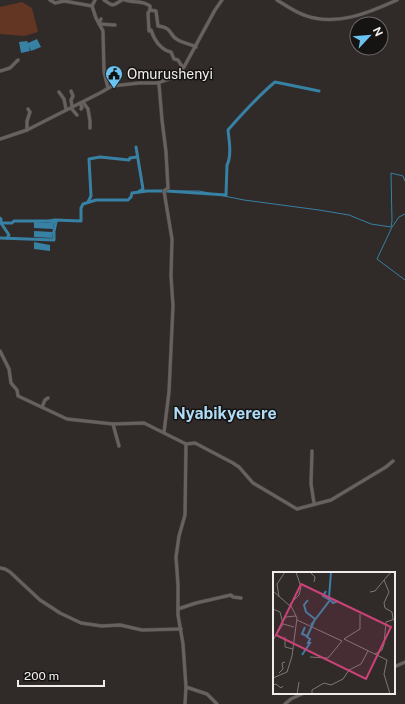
<svg xmlns="http://www.w3.org/2000/svg" width="405" height="704" viewBox="0 0 405 704" font-family="'Public Sans',sans-serif">
	<style>
		.green { fill: #633624 }
		.water { fill: #3781a5 }
		.lines { fill: none; stroke-linecap: round; stroke-linejoin: round }
		.stream { stroke: #3781a5; stroke-width: 1 }
		.canal { stroke: #3781a5; stroke-width: 3 }
		.minor-casing { stroke: #4c4745; stroke-width: 4 }
		.minor { stroke: #67615f; stroke-width: 3 }
		.labels { text-anchor: middle; stroke-width: 3; stroke-linejoin: round; paint-order: stroke }
		.poi-label { font-size: 14px; fill: #f0eceb; stroke: #161413; text-anchor: start }
		.quarter-label { font-size: 16px; font-weight: bold; fill: #afddf7; stroke: #161413 }
		.inset-river { fill: none; stroke: #3781a5; stroke-width: 2 }
		.inset-road { fill: none; stroke: #7d7876; stroke-width: 1 }
		.view { fill: #cb4278; fill-opacity: 0.15; stroke: #cb4278; stroke-width: 2 }
		.inset-edge { fill: none; stroke: #f0eceb; stroke-width: 2 }
	</style>
	<rect width="100%" height="100%" fill="#302a28"/>
	<path class="green" d="M 22,2 L 32,8 L 38,32 L 24,36 L 0,34 L 0,7 Z"/>
	<g class="water">
		<path d="M 37,39 L 41,47 L 31,51 L 29,46 L 30,51 L 21,53 L 19,42 L 27,41 L 28,43 Z"/>
		<path d="M 34,222 L 54,223 L 53,229 L 34,228 Z"/>
		<path d="M 34,231 L 53,232 L 52,238 L 34,237 Z"/>
		<path d="M 34,242 L 50,245 L 50,251 L 34,249 Z"/>
	</g>
	<g class="lines">
		<g class="stream">
			<path d="M 173,191 L 199,191 L 244,200 L 319,210 L 349,215 L 371,224 L 391,227 L 392,221 L 391,173 L 403,176 L 405,181"/>
			<path d="M 405,214 L 399,217 L 392,227 L 377,259 L 405,280"/>
		</g>
		<g class="canal">
			<path d="M 136,147 L 143,189 L 138,192"/>
			<path d="M 88,202 L 91,196 L 89,159 L 100,157 L 129,160 L 130,158 L 137,157"/>
			<path d="M 0,218 L 1,219 L 1,223 L 9,235 L 7,238"/>
			<path d="M 1,223 L 12,223 L 14,221 L 49,221"/>
			<path d="M 0,238 L 54,240 L 54,231 L 56,222 L 49,221 L 55,220 L 81,221 L 81,208 L 83,204 L 96,200 L 128,200 L 131,197 L 132,193 L 147,191 L 167,191 L 226,195 L 227,165 C 232,155 229,140 228,130 C 243,113 258,96 275,82 L 319,91"/>
		</g>
		<g class="minor-casing">
			<g id="minor">
				<path d="M 50,0 L 55,3 L 64,1 L 92,6 L 96,18 L 103,31 L 104,72 L 108,88"/>
				<path d="M 104,0 C 114,7 112,6 122,0"/>
				<path d="M 125,0 C 134,3 143,0 150,6 L 150,10 L 148,13 L 149,31 L 151,30 C 154,40 161,50 171,52 L 174,59 L 178,60 L 183,68"/>
				<path d="M 277,0 C 285,5 295,12 304,15 C 335,27 369,13 397,0"/>
				<path d="M 92,6 L 95,0"/>
				<path d="M 150,10 L 156,11 L 158,26 C 174,28 168,35 178,40 C 183,43 190,44 196,47"/>
				<path d="M 101,19 L 99,24 L 115,25"/>
				<path d="M 0,71 L 10,68 L 18,60"/>
				<path d="M 157,83 L 159,84 L 162,120 L 166,152 L 168,188 L 164,191 L 172,239 L 171,276 L 173,306 L 169,392 L 164,432"/>
				<path d="M 71,91 L 73,96 L 71,100 L 72,106 L 71,108 L 77,115"/>
				<path d="M 59,92 L 64,99 L 66,109"/>
				<path d="M 83,102 L 88,109 L 90,121 L 90,128"/>
				<path d="M 80,103 L 82,107 L 81,109"/>
				<path d="M 27,130 L 27,121 L 30,112 L 28,109"/>
				<path d="M 0,139 L 27,130 L 100,93 L 112,86 L 139,83 L 157,83 L 172,78 L 184,67 L 215,10 L 222,0"/>
				<path d="M 0,351 L 9,369 L 11,383 L 17,390 L 18,396 L 67,419 L 113,424 L 144,423 L 186,444"/>
				<path d="M 42,407 L 45,400 L 48,398"/>
				<path d="M 113,424 L 119,446"/>
				<path d="M 312,451 L 311,484 L 314,503"/>
				<path d="M 0,568 L 5,569 L 10,572 L 40,600 L 60,613 L 81,623 L 102,626 L 120,625 L 142,630 L 181,629"/>
				<path d="M 178,609 L 196,603 L 231,595 L 233,597 L 241,598"/>
				<path d="M 394,667 L 405,662"/>
				<path d="M 186,687 L 207,694 L 217,704"/>
				<path d="M 185,704 L 186,687 L 183,644 L 178,615 L 178,585 L 176,557 L 179,536 L 185,515 L 186,444 L 195,443 L 233,463 L 239,467 L 253,483 L 297,509 L 331,500 L 386,467 L 393,461"/>
				<path d="M 285,704 L 291,699 L 304,693"/>
			</g>
		</g>
		<use href="#minor" class="minor"/>
	</g>
	<defs>
		<g id="civic-pin" transform="scale(0.9)"><path d="M0 17L-7.5 6A9.5 9.5 0 1 1 7.5 6Z" fill="#6ac3f1" stroke="#161413"/><path d="M-.6-6.5H3V-4.5H.6V-3L4-1V1h2V6H-6V1h2V-1L-.6-3ZM-1.2 2.5V6h2.4V2.5Z" fill="#111"/></g>
	</defs>
	<g fill-rule="evenodd">
		<use href="#civic-pin" x="114" y="74"/>
	</g>
	<g class="labels">
		<g class="poi-label">
			<text x="127" y="79">Omurushenyi</text>
		</g>
		<g class="quarter-label">
			<text x="225" y="419">Nyabikyerere</text>
		</g>
	</g>
	<g transform="translate(273 572)">
		<rect width="122" height="122" fill="#302a28"/>
		<path class="inset-river" d="M 58,0 L 56,26 L 60,31 L 65,29M 38,53 L 57,28 L 50,24 L 53,19M 32,55 L 29,62 L 34,64M 29,83 L 37,71 L 35,71 L 37,67 L 34,65 L 42,47 L 33,40 L 31,33 L 35,28"/>
		<path class="inset-road" d="M 37,0 L 42,5 L 41,10M 118,0 L 111,8 L 116,20 L 111,31 L 112,36 L 119,40 L 120,47M 0,19 L 17,34M 97,20 L 102,19 L 111,8M 6,25 L 4,12 L 12,0M 0,37 L 7,40 L 10,52M 87,42 L 87,57 L 71,67 L 114,88 L 111,102 L 117,122M 24,48 L 69,69M 9,50 L 13,45 L 23,44M 12,65 L 12,75 L 20,77M 0,68 L 10,52 L 21,55M 102,82 L 109,78 L 111,72 L 113,50 L 122,47M 37,85 L 55,86 L 69,69M 6,101 L 10,97 L 9,91 L 12,90M 0,106 L 14,100 L 19,84 L 24,46 L 17,32 L 26,23 L 28,15 L 23,0M 0,113 L 3,112 L 8,116 L 10,114M 24,122 L 26,110M 39,122 L 39,118 L 51,111 L 58,113 L 70,107 L 76,98 L 88,92 L 95,79"/>
		<path class="view" d="M 28,12 L 118,55 L 93,107 L 3,63 Z"/>
		<rect width="122" height="122" class="inset-edge"/>
	</g>
	<g transform="translate(369 36) rotate(64)"><circle r="19" fill="#161413" stroke="#6d6a69"/>
	<path d="M0-3L7 15L0 10L-7 15Z" fill="#6ac3f1"/>
	<text y="-6" font-size="11" font-weight="bold" text-anchor="middle" fill="#f0eceb">N</text>
	</g>
	<path d="M18 680v6h86v-6" fill="none" stroke="#f0eceb" stroke-width="2"/>
	<text x="24" y="680" font-size="12" fill="#f0eceb" stroke="#161413" stroke-width="3" paint-order="stroke">200 m</text>
</svg>
